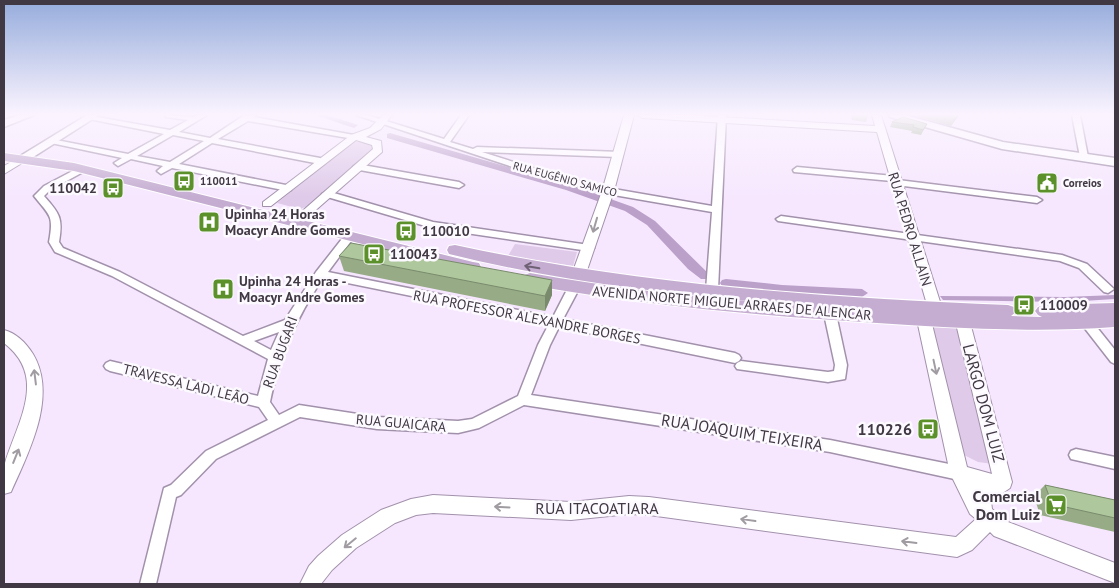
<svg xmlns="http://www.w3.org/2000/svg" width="1119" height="588" viewBox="0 0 1119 588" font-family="'PT Sans',sans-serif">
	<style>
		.green { fill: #dfcae9 }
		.water { fill: #bba0c9 }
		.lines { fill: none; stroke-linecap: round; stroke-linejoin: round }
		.canal { fill: #bba0c9; fill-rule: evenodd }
		.minor-casing { stroke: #a291ab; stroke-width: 3 }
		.tertiary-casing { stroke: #a291ab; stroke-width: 2 }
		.secondary-casing { stroke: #a291ab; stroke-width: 3 }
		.primary-casing { stroke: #fff; stroke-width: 2 }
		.minor { fill: #fff; fill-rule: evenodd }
		.tertiary { fill: #fff; fill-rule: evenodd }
		.secondary { fill: #fff; fill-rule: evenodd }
		.primary { fill: #c5add1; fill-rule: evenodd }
		.wall { fill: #96ab86 }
		.shaded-wall { fill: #7a8b6d }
		.building { fill: #aec79c; stroke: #7a8b6d }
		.oneway { stroke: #a09ca1 }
		.oneway2 { stroke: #6f6175 }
		.labels { text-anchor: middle; stroke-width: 5; stroke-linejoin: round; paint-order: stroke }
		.far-street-label { font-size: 11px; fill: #403843; stroke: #fcf9ff }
		.far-poi-label { font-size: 11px; font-weight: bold; fill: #403843; stroke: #fcf9ff; text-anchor: start }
		.poi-label { font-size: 14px; font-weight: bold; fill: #403843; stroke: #fcf9ff; text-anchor: start }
		.street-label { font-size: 14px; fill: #403843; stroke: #fcf9ff }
		.near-street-label { font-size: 16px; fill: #403843; stroke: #fcf9ff }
		.near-poi-label { font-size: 16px; font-weight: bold; fill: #403843; stroke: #fcf9ff; text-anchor: end }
	</style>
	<rect width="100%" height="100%" fill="#f6e7fe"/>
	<g class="green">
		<path d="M 353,141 L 372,144 L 373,148 L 308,206 L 300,209 L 277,203 Z"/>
		<path d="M 515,244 L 577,252 L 573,266 L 508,256 Z"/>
		<path d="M 931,322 L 957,325 L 993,464 L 978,462 L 964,455 Z"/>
	</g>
	<path class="water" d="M 1115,295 L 1115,299 L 1066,302 L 943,300 L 940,296 L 1065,297 Z"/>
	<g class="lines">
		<g class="canal">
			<path d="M 315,115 L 327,115 L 358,125 L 354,128 Z"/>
			<path d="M 390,133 L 574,186 L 633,207 L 655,221 L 711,276 L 709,279 L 701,279 L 688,269 L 647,225 L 625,211 L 566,190 L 387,138 L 387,134 Z"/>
			<path d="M 726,279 L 782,285 L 862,289 L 868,293 L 862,297 L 782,293 L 722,286 L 720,283 L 722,280 Z"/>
		</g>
		<g class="minor-casing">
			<g id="minor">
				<path d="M 86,115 L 170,130 L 188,120 L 166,117 L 165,115 L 194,117 L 198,115 L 207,115 L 179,132 L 210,138 L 243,116 L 256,115 L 254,117 L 354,135 L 358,137 L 354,139 L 248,121 L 218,139 L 320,158 L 324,161 L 320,164 L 212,143 L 179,164 L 291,186 L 291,190 L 288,191 L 172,168 L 161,174 L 157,171 L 163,166 L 131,159 L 118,166 L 114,163 L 122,158 L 51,143 L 47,141 L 51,139 L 128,154 L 164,134 L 89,119 L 85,117 ZM 173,135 L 204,141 L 170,162 L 137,156 Z"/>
				<path d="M 356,115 L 367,115 L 444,139 L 461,115 L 469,115 L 450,142 L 473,149 L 477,147 L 621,152 L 621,156 L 618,157 L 482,152 L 558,176 L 608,188 L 712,206 L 718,115 L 726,115 L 718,290 L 712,294 L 706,290 L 712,212 L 608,194 L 552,180 Z"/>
				<path d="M 1072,115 L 1080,115 L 1088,157 L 1087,159 L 1081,159 L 1080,157 Z"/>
				<path d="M 357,164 L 459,182 L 464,185 L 459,188 L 354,169 L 353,167 Z"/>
				<path d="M 82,166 L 86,169 L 85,171 L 50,190 L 44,196 C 60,214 63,218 59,242 L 63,248 L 120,272 L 243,336 L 285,320 L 316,272 L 345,235 L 349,234 L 354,237 L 328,272 L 553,317 L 570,284 L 574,283 L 580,287 L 563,319 L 735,353 L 739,355 L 741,358 L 739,361 L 735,363 L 559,327 L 550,345 L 531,395 L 830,440 L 959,466 L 964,468 L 966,473 L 964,478 L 959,480 L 830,452 L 524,405 L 479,428 L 458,433 L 377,429 L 300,417 L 216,459 L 181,495 L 176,497 L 156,584 L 140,584 L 164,488 L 171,485 L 206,451 L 268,420 L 259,407 L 110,371 L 106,369 L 104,366 L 106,363 L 110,361 L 258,396 L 268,359 L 112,276 L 55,252 L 49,242 C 54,215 50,216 34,196 L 44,186 ZM 323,278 L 549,324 L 538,345 L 518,396 L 472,419 L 458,421 L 377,417 L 299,405 L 279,415 L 270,402 C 279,356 297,317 323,278 ZM 279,332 L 271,350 L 254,341 Z"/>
				<path d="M 797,167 L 894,176 L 898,180 L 1037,197 L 1042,200 L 1037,203 L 896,185 L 892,181 L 794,172 L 793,170 Z"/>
				<path d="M 327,191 L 433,222 L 589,245 L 594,248 L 589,251 L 432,228 L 324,196 L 322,194 Z"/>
				<path d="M 781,216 L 1062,255 L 1087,264 L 1114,289 L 1108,293 L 1104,292 L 1079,268 L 1060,261 L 778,221 L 776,219 Z"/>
				<path d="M 830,310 L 836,314 L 847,365 L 845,379 L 828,382 L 737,369 L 735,366 L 737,363 L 741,361 L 828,372 L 834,371 L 835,365 L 824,314 Z"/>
				<path d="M 1087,319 L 1091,320 L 1115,350 L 1115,364 L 1111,362 L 1083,326 L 1081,323 L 1083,320 Z"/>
				<path d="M 1076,449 L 1115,457 L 1115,469 L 1071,459 L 1069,455 L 1071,451 Z"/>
			</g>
		</g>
		<g class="tertiary-casing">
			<g id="tertiary">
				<path d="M 383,115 L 392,115 L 381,129 L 366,137 L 381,141 L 382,152 L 309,216 L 305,218 L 299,214 L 373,149 L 372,145 L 356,140 L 271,206 L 263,206 L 263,202 L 351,135 L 370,128 Z"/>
				<path d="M 624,115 L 634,115 L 614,191 L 582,285 L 575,289 L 570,288 L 568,285 L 602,191 Z"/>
				<path d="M 637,115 L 684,115 L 875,126 L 872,115 L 881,115 L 942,308 L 940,311 L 930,311 L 928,308 L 877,132 L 642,118 Z"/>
				<path d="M 23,155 L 27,156 L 27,160 L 4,174 L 4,166 Z"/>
				<path d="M 960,306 L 967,311 L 1012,482 L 1010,488 L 991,501 L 992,509 L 1008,522 L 1115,563 L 1115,583 L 994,536 L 990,532 L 972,550 L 957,557 L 649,515 L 629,514 L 571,520 L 433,513 L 416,515 L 395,523 L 356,548 L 332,570 L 321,584 L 300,584 L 309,566 L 318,556 L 342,535 L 381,510 L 411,499 L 433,495 L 571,502 L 629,496 L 649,497 L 956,537 L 976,519 L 970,514 L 950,473 L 917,320 L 924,315 L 931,320 L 967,467 L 992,474 L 953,311 Z"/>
				<path d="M 4,330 C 16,333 26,343 33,354 C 58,396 29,452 11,492 L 4,494 C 3,485 2,472 5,463 C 18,421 48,377 4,343 Z"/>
			</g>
		</g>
		<g class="secondary-casing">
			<g id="secondary">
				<path d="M 20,115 L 34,115 L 4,127 L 4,120 Z"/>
				<path d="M 87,115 L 99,115 L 27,161 L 19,161 L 17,158 Z"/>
				<path d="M 889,115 L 905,115 L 1003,142 L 1115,158 L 1115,166 L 1002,149 L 890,117 Z"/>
			</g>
		</g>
		<g class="primary-casing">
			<g id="primary">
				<path d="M 4,153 L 74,163 L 473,262 L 479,263 L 481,267 L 479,271 L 473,272 L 74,171 L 4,161 Z"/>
				<path d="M 455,245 C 640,285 820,297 1008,305 L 1014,307 L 1017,311 L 1011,316 L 1042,317 L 1038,315 L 1035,311 L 1038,307 L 1044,305 L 1115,303 L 1115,327 C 1036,333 956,328 877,323 C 760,316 645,305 530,285 L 524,283 L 521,279 L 524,275 L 530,273 C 614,288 699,298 784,304 C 672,295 559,281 449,254 L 447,250 L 449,246 Z"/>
			</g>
		</g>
		<use href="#minor" class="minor"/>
		<use href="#tertiary" class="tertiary"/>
		<use href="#secondary" class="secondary"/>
		<use href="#primary" class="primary"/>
	</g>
	<g class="wall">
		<path d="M 851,115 L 868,115 L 866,122 L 852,120 Z"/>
		<path d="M 916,115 L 959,115 L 951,126 L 915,116 Z"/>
		<path d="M 892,122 L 927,124 L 921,135 L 911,133 L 912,131 L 890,127 Z"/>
		<path d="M 339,256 L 552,280 L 552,295 L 545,311 L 344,271 Z"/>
		<path d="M 1045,485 L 1115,500 L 1115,532 L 1040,515 L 1034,496 Z"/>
	</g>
	<g class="shaded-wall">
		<path d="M 957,115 L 959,115 L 951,126 L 956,116 Z"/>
		<path d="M 552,280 L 552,295 L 545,311 L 545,296 Z"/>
	</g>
	<g class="building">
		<path d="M 903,117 L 927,124 L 923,130 L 913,127 L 914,125 L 892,122 Z"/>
		<path d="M 351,243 L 552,280 L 545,296 L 339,256 Z"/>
		<path d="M 1045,485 L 1115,500 L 1115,518 L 1052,504 Z"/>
	</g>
	<defs><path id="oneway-shaft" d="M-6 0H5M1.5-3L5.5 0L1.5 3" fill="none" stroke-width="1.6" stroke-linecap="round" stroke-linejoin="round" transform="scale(1.25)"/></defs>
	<g class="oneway">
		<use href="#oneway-shaft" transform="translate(595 225) rotate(106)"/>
		<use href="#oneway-shaft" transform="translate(935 367) rotate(78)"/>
		<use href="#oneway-shaft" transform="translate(35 377) rotate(-97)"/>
		<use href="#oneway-shaft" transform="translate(16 456) rotate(-68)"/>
		<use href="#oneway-shaft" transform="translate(502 507) rotate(-177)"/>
		<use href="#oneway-shaft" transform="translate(748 520) rotate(-172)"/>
		<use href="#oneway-shaft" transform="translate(909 542) rotate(-173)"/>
		<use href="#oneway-shaft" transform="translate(350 543) rotate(141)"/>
	</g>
	<use class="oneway2" href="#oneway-shaft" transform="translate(532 267) rotate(-170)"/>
	<linearGradient id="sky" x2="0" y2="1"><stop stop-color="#96acdc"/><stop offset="0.58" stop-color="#fbf4ff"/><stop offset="1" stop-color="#fbf4ff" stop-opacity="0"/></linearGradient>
	<rect width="1119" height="197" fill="url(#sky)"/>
	<defs>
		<g id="bus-square" transform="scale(1.125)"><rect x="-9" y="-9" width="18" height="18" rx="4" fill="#5c902a" stroke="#fcf9ff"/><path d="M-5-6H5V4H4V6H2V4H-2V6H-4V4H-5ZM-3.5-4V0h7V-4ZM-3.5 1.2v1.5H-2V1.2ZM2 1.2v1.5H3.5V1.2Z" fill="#fff"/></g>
		<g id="civic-square" transform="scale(1.125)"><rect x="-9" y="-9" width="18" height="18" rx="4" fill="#5c902a" stroke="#fcf9ff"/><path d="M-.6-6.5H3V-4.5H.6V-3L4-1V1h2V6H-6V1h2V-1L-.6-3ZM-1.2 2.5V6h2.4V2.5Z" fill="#fff"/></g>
		<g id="hospital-square" transform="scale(1.125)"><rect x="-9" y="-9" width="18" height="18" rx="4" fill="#5c902a" stroke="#fcf9ff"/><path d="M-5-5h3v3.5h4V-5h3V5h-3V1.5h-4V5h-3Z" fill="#fff"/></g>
		<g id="supermarket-square" transform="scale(1.125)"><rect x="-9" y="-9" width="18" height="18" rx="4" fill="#5c902a" stroke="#fcf9ff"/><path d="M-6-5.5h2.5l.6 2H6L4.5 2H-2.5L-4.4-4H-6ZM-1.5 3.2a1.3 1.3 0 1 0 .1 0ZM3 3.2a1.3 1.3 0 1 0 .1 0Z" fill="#fff"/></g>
	</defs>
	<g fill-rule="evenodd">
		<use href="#bus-square" x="184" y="181"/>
		<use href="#civic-square" x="1047" y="183"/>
		<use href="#bus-square" x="113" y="188"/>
		<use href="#hospital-square" x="209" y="222"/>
		<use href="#bus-square" x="406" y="231"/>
		<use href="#bus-square" x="374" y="254"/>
		<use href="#hospital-square" x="223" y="289"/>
		<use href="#bus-square" x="1024" y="305"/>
		<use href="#bus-square" x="928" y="429"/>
		<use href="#supermarket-square" x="1056" y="505"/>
	</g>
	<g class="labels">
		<g class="far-street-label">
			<text transform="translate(565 179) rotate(15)" y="4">RUA EUGÊNIO SAMICO</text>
		</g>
		<g class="far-poi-label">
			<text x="200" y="185">110011</text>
			<text x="1063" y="187">Correios</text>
		</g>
		<g class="poi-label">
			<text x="97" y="193" text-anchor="end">110042</text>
			<text x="225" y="219">Upinha 24 Horas<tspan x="225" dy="16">Moacyr Andre Gomes</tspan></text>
			<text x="422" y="236">110010</text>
			<text x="390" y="259">110043</text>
			<text x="239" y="286">Upinha 24 Horas -<tspan x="239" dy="16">Moacyr Andre Gomes</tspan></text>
			<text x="1040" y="310">110009</text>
		</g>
		<g class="street-label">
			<text transform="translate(910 229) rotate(73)" y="5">RUA PEDRO ALLAIN</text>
			<text transform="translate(732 303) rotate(5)" y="5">AVENIDA NORTE MIGUEL ARRAES DE ALENCAR</text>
			<text transform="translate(527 317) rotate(11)" y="5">RUA PROFESSOR ALEXANDRE BORGES</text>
			<text transform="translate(280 352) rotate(-70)" y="5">RUA BUGARI</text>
			<text transform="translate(186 384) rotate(14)" y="5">TRAVESSA LADI LEÃO</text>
			<text transform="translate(401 423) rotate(5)" y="5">RUA GUAICARA</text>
		</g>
		<g class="near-street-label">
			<text transform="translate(984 403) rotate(75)" y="6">LARGO DOM LUIZ</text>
			<text transform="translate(742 432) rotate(9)" y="6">RUA JOAQUIM TEIXEIRA</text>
			<text x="597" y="514">RUA ITACOATIARA</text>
		</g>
		<g class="near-poi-label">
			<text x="912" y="435">110226</text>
			<text x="1040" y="502">Comercial<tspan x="1040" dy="18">Dom Luiz</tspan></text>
		</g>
	</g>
	<rect width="1119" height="588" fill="none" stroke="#403843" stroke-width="10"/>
</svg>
